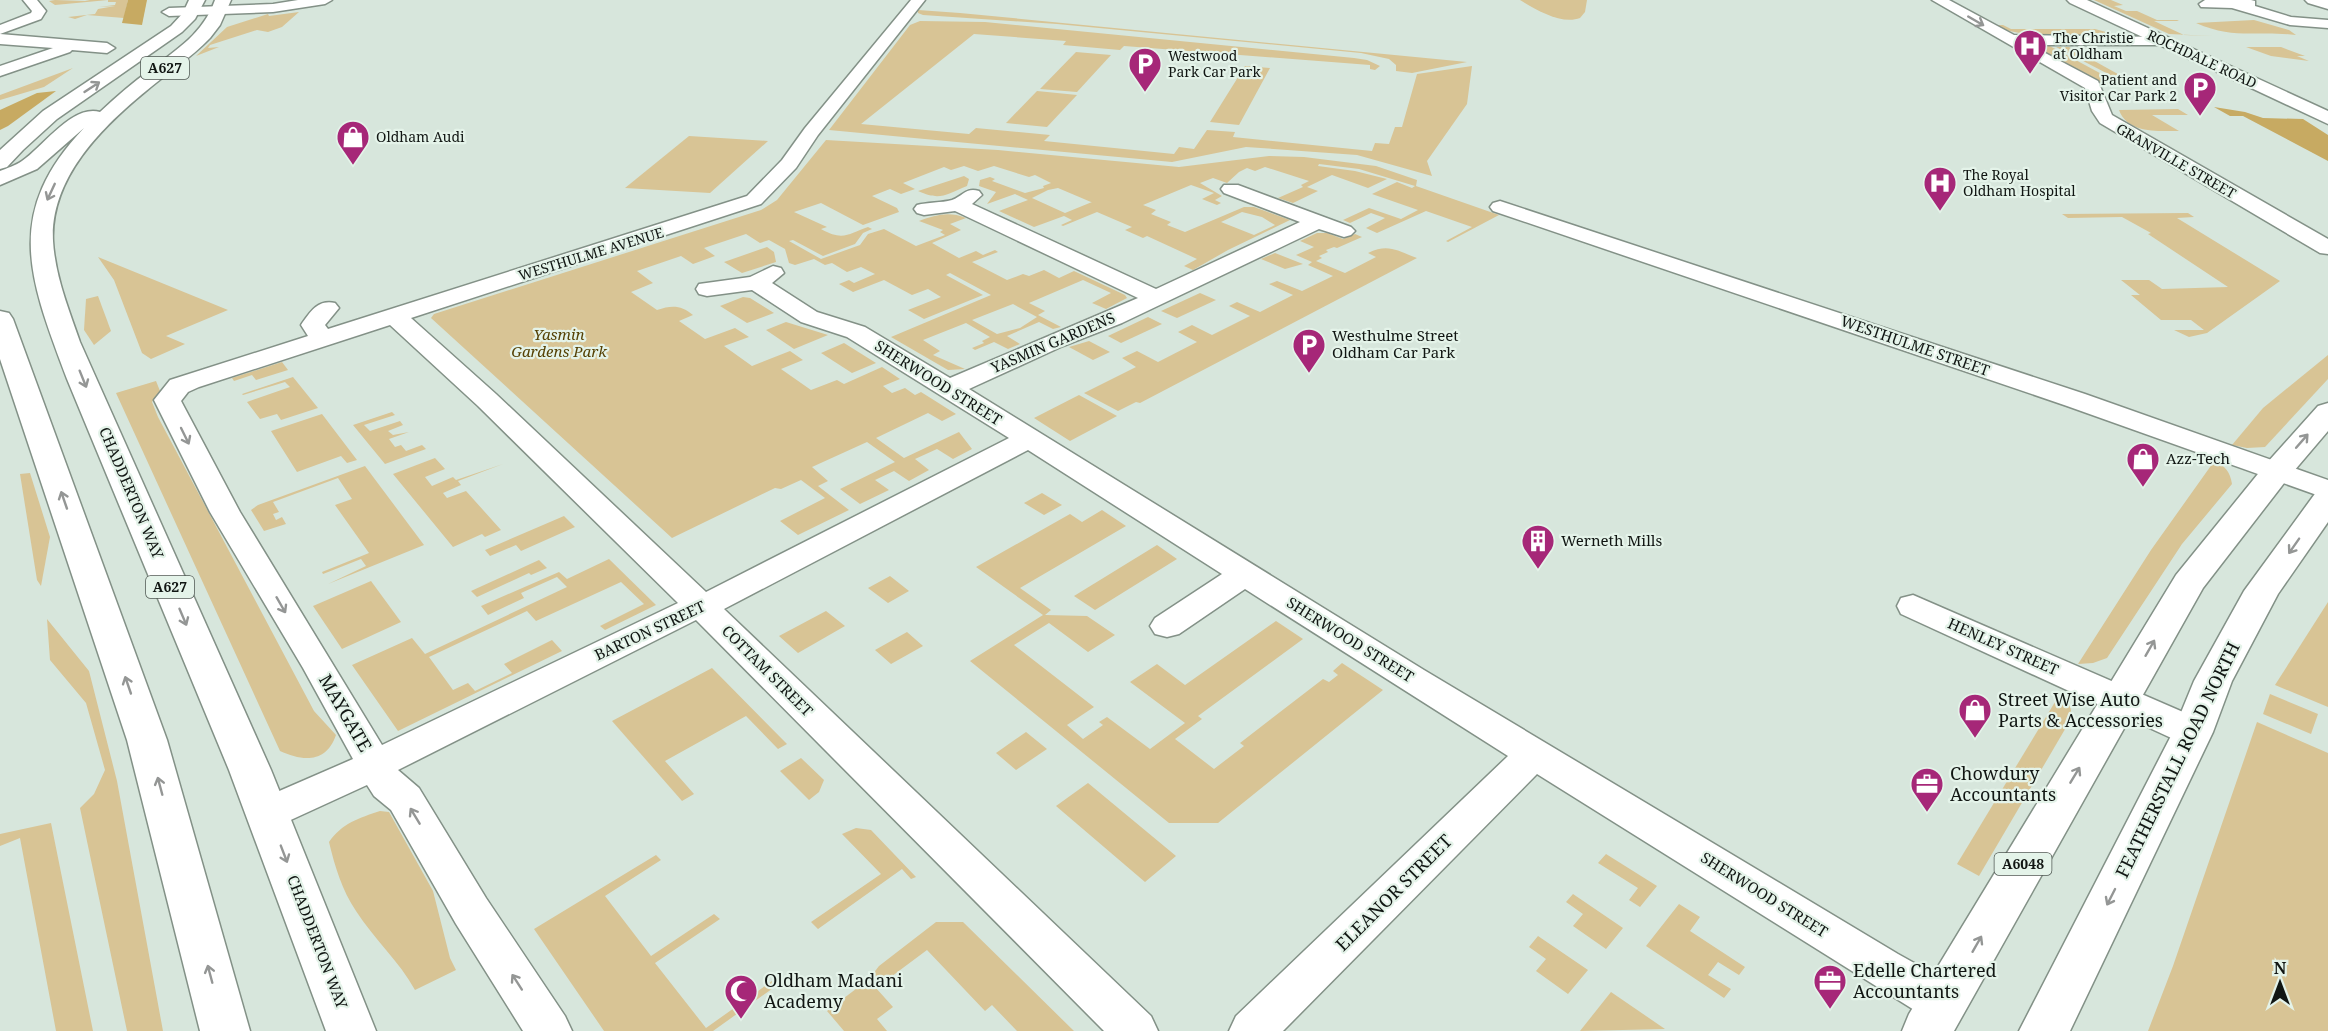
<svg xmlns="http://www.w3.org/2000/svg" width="2328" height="1031" viewBox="0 0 2328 1031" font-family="'Noto Serif',serif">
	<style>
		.green { fill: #d8c495; fill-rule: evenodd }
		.forest { fill: #c7aa62 }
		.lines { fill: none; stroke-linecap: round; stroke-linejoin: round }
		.street-casing { stroke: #839187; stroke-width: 3 }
		.secondary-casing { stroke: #839187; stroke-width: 3 }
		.primary-casing { stroke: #839187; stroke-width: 3 }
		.highway-casing { stroke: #839187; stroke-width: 3 }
		.street { fill: #fff; fill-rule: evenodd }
		.secondary { fill: #fff; fill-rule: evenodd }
		.primary { fill: #fff; fill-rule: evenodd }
		.highway { fill: #fff; fill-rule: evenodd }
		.oneway { stroke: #949695 }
		.labels { text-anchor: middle; stroke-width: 4.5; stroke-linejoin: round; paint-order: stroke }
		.far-poi-label { font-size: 14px; fill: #111613; stroke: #e4f3e9; text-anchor: start }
		.far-street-label { font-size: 14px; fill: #111613; stroke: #e4f3e9 }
		.shield { fill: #e4f3e9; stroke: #505853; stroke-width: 1.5 }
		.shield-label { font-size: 14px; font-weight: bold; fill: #111613 }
		.park-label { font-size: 15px; font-style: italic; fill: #554104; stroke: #e4f3e9 }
		.poi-label { font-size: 15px; fill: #111613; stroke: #e4f3e9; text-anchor: start }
		.street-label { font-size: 15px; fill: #111613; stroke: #e4f3e9 }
		.near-poi-label { font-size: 18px; fill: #111613; stroke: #e4f3e9; text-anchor: start }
		.near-street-label { font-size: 18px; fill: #111613; stroke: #e4f3e9 }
	</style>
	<rect width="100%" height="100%" fill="#d7e6dc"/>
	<g class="green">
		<path d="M 55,0 L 85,1 L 90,0 L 128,0 L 124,18 L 87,15 L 75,19 L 68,17 L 95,14 L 98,9 L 115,6 L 99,7 L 115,5 L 116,2 L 108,2 L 108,0 L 55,5 L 49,1 Z"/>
		<path d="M 1520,0 L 1587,0 L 1585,12 L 1580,18 C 1562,25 1536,10 1520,0 Z"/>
		<path d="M 2094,0 L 2111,0 L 2123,5 L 2114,6 L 2126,11 L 2137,11 L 2157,20 L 2177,20 L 2179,21 L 2154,21 L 2184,35 L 2213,36 L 2169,34 Z"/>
		<path d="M 918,10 L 960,13 L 1467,62 L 1412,73 L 1396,71 L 1396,65 L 1389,59 L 1361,53 L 1057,24 L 923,15 L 918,13 Z"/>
		<path d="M 299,12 L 282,27 L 268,32 L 257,30 L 210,45 L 208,48 L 219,47 L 196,56 L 227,27 L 268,14 L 269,16 Z"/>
		<path d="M 2254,20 L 2289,30 L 2296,35 C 2255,30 2235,40 2196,23 Z"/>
		<path d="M 920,21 L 985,22 L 1354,58 L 1367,60 L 1380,66 L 1375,70 L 1370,69 L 1370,65 L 1124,46 L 1120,50 L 1063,45 L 1066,41 L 974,34 L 861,124 L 969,134 L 976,128 L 1050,135 L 1044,141 L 1174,154 L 1179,147 L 1194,149 L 1207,130 L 1235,132 L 1233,137 L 1372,151 L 1375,143 L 1389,144 L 1395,127 L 1402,127 L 1417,74 L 1472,66 L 1467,104 L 1427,161 L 1432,176 L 1357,155 L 1246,147 L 1172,162 L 829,130 L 910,25 Z"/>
		<path d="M 1996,25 L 2003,25 L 2011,29 L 2095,29 L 2113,34 L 2034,36 L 2005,30 Z"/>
		<path d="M 2038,44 L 2046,44 L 2109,78 L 2129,84 L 2104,84 L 2039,49 L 2036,46 Z"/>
		<path d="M 2056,47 L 2069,47 L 2136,84 L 2114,77 Z"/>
		<path d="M 2246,47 L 2281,47 L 2305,56 L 2297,56 L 2309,61 L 2271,56 Z"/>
		<path d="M 1076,52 L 1111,55 L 1077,92 L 1040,89 Z"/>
		<path d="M 1245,66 L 1270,68 L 1239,125 L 1210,122 Z"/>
		<path d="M 73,68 L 44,87 L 0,100 L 0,95 Z"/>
		<path d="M 1037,91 L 1077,95 L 1047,127 L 1006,123 Z"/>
		<path d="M 2178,109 L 2188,115 L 2152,115 L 2179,131 C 2158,131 2128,134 2119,110 Z"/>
		<path d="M 689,136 L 768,141 L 710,193 L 625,188 Z"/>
		<path d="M 826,140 L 998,150 L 1179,167 L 1269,156 L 1304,157 L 1376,166 L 1417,180 L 1416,186 L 1499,215 L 1448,242 L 1446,241 L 1472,227 L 1426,211 L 1377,233 L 1366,228 L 1385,218 L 1371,213 L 1350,223 L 1343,220 L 1369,208 L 1401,219 L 1418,210 L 1372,194 L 1397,182 L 1412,188 L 1415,186 L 1359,169 L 1319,164 L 1318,166 L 1355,171 L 1387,179 L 1368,188 L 1332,175 L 1307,187 L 1318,191 L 1293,203 L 1278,198 L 1303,187 L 1301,185 L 1309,181 L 1265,167 L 1255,171 L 1247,168 L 1239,172 L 1227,183 L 1213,178 L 1200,183 L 1222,196 L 1215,200 L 1221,203 L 1217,205 L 1202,199 L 1214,193 L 1191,185 L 1143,205 L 1156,210 L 1151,214 L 1171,222 L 1167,225 L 1185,232 L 1244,207 L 1254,207 L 1290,220 L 1228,250 L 1193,270 L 1184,266 L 1197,259 L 1147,236 L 1143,238 L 1125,230 L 1132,227 L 1097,212 L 1063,226 L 1061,225 L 1072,220 L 1064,216 L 1034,227 L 999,211 L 1028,200 L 1015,194 L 987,204 L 996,192 L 979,186 L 980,180 L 990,177 L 995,179 L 992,181 L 1025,193 L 1044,188 L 1043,186 L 1051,183 L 1035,175 L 1029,177 L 994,166 L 978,171 L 964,166 L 951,170 L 944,167 L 903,183 L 915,189 L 901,194 L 890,189 L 872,196 L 897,208 L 899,212 L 863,225 L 821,203 L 794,212 L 827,227 L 821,229 C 844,242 849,233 868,227 L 872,229 L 863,233 L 855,244 L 823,256 L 793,240 L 789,241 L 821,259 L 860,245 L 868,234 L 884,229 L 916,246 L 945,235 L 940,232 L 943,230 L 919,221 C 936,215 948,211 966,218 L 950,224 L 961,230 L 932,243 L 959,258 L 976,251 L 983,255 L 995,250 L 998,252 L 972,262 L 1007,280 L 1023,274 L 1029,276 L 1044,270 L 1059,278 L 1074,271 L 1125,295 L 1127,298 L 1106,309 L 1092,303 L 1111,293 L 1083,280 L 1029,303 L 1045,311 L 1038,315 L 1061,327 L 1053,329 L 1039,322 L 1007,336 L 1020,344 L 1008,349 L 994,342 L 975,350 L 972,348 L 984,343 L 982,341 L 990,337 L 966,323 L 923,340 L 940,351 L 933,355 L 965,369 L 948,370 L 891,337 L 991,295 L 950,273 L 946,275 L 983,295 L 924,319 L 908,310 L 941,297 L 928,289 L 912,295 L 884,280 L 853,292 L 839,284 L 849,280 L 854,283 L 875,274 L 861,267 L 847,272 L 832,263 L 825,265 L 814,259 L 795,265 L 789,263 L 785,249 L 769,240 L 760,243 L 746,234 L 704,248 L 715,256 L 693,264 L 681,256 L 637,271 L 653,283 L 631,292 L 657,310 C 672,305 681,305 693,315 L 679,321 L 705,339 L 735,328 L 749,337 L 724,346 L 752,366 L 790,351 L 803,360 L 781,369 L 811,390 L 837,380 L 844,384 L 882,367 L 900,379 L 883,386 L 892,393 L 905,388 L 915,395 L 921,392 L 956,414 L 942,421 L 928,413 L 876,438 L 904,458 L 959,432 L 972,449 L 953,459 L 937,449 L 915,459 L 929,470 L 909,481 L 894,471 L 875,480 L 889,490 L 860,504 L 840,489 L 895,462 L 867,442 L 812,467 L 828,481 L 818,486 L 849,510 L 798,535 L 780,521 L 825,498 L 801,480 L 781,489 L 775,488 L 672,538 L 431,318 L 434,314 L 761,210 L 777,200 ZM 1058,188 L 1091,202 L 1092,202 L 1065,213 L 1032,198 L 1048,190 ZM 1242,212 L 1262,217 L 1275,225 L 1254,235 L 1221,222 ZM 1013,304 L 1037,317 L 1020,328 L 997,334 L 972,320 Z"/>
		<path d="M 964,176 L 969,179 L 967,186 C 945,195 940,201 918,191 Z"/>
		<path d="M 2188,213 L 2194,217 L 2177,218 L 2280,281 L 2207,333 L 2189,337 L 2174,330 L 2204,330 L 2191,320 L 2161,320 L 2131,295 L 2140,295 L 2121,280 L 2149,280 L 2162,289 L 2228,287 L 2148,234 L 2151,233 L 2122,217 L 2068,218 L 2062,214 Z"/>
		<path d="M 1317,233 L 1327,233 L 1343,239 L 1355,234 L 1362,237 L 1337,248 L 1334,247 L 1326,250 L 1328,252 L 1319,256 L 1322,258 L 1316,261 L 1345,273 L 1376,257 L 1368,253 C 1389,243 1397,251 1417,258 L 1140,403 L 1136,402 L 1118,411 L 1084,393 L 1136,367 L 1122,358 L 1137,351 L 1158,362 L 1197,342 L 1178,332 L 1192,325 L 1212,335 L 1250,316 L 1229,306 L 1237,302 L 1260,312 L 1293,295 L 1269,284 L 1277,281 L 1302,291 L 1333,276 L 1308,265 L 1312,262 L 1296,255 L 1314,247 L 1300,241 Z"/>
		<path d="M 767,247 L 774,252 L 776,262 L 742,273 L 724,262 Z"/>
		<path d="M 1275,253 L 1303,264 L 1285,269 L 1261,259 Z"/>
		<path d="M 98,257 L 228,310 L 166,336 L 185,344 L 151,359 L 142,353 L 114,280 Z"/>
		<path d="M 1200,293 L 1216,300 L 1177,318 L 1161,311 Z"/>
		<path d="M 98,296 L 111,331 L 94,345 L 84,330 L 86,299 Z"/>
		<path d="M 743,297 L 750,298 L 774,313 L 747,323 L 720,306 Z"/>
		<path d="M 1148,317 L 1162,324 L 1121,343 L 1108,336 Z"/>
		<path d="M 786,322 L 828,335 L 794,349 L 766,330 Z"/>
		<path d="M 1089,341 L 1110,352 L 1093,360 L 1069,347 Z"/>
		<path d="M 844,343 L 876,363 L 852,373 L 821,353 Z"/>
		<path d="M 2328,355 L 2328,379 L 2265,447 L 2247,448 L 2232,445 L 2263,408 Z"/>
		<path d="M 282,362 L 288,370 L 256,380 L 252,375 L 234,381 L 232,378 Z"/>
		<path d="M 293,377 L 318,408 L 281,420 L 277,414 L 260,419 L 247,402 L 290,387 L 285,382 L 243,395 L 242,394 Z"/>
		<path d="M 156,381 L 160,391 L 152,402 L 158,417 L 314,711 L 336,735 C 326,764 302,761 280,751 L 116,393 Z"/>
		<path d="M 1079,395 L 1117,416 L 1070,441 L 1034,418 Z"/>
		<path d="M 392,412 L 395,415 L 364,425 L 370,431 L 400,421 L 403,425 L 388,431 L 393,435 L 409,432 L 389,439 L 395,447 L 401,445 L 406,451 L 422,445 L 426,449 L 385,464 L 353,425 Z"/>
		<path d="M 322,414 L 357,460 L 347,463 L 341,456 L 297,472 L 271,431 Z"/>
		<path d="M 435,458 L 445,469 L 425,477 L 432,486 L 453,477 L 456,480 L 503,464 L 458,481 L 461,485 L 443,493 L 447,498 L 466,491 L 501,530 L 485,537 L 482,534 L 453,547 L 393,474 Z"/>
		<path d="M 2215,460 C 2225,467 2230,471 2232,484 L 2182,544 L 2107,658 L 2093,663 L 2078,664 L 2151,550 Z"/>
		<path d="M 365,466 L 424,545 L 328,584 L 366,566 L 361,559 L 323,574 L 322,572 L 369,553 L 335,505 L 352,499 L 338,478 L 273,502 L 279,512 L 273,514 L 276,520 L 282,517 L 286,524 L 264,531 L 251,510 L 258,505 Z"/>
		<path d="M 30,473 L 50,537 L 41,586 L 37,580 L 20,474 Z"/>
		<path d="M 1042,493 L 1062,505 L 1044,515 L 1024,503 Z"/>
		<path d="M 1102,510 L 1126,526 L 1020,588 L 1051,610 L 1045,615 L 1087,616 L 1115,635 L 1088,652 L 1049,623 L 1014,645 L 1094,707 L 1067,725 L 1083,739 L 1103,725 L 1099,722 L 1107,717 L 1150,749 L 1185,723 L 1130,682 L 1157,664 L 1185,685 L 1276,621 L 1303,639 L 1198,716 L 1202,719 L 1175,739 L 1214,769 L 1244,746 L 1240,743 L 1323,679 L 1329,682 L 1338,675 L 1333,671 L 1342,663 L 1383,690 L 1218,823 L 1169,823 L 970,661 L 1043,615 L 976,567 L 1070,514 L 1082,522 Z"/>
		<path d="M 564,516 L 575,527 L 521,551 L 516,545 L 490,556 L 485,550 Z"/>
		<path d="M 1157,545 L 1177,559 L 1095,610 L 1074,596 Z"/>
		<path d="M 609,559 L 656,605 L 605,630 L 600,626 L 644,604 L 621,582 L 536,621 L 527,611 L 429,657 L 453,690 L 468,683 L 475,691 L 512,673 L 504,664 L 552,640 L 562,651 L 398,731 L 352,665 L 412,638 L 425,654 L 567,587 L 557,577 L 521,593 L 524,598 L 488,615 L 481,606 L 559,572 L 567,579 Z"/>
		<path d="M 539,560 L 547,568 L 531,575 L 529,573 L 477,597 L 471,591 Z"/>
		<path d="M 890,576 L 909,591 L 888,603 L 868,588 Z"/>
		<path d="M 371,581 L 401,622 L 342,649 L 313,606 Z"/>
		<path d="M 2328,602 L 2328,707 L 2275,685 Z"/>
		<path d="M 826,611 L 845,626 L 798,653 L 779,636 Z"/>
		<path d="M 47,619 L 89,671 L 117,781 L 163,1031 L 127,1031 L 80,808 L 94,794 L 105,770 L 86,703 L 50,660 Z"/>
		<path d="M 907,632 L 923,646 L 891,664 L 875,650 Z"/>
		<path d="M 712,668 L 787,744 L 778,749 L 746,716 L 665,761 L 694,794 L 682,801 L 612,721 Z"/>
		<path d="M 2270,694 L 2318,714 L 2311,734 L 2263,714 Z"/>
		<path d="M 2058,697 C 2070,702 2072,707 2071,719 L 1979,876 L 1957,864 Z"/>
		<path d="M 2257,722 L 2328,753 L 2328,1031 L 2148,1031 L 2173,966 Z"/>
		<path d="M 1026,732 L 1047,749 L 1016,770 L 996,753 Z"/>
		<path d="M 801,758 L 824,780 L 819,792 L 809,800 L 780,771 Z"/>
		<path d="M 1088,783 L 1176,856 L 1145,882 L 1056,806 Z"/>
		<path d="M 380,811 L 389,812 L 433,891 L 450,958 L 456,970 L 415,990 C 399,961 374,939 356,911 C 342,890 335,867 329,842 C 342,823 359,818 380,811 Z"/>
		<path d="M 51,823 L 93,1031 L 56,1031 L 20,838 L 0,846 L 0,834 Z"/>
		<path d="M 856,828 L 871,830 L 916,877 L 911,879 L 902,869 L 818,929 L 811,922 L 881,874 L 842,834 Z"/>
		<path d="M 1606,854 L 1657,886 L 1640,907 L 1629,900 L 1638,888 L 1598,863 Z"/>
		<path d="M 656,855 L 661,860 L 605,896 L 651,956 L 714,914 L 720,919 L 655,963 L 706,1028 L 772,981 L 776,986 L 713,1031 L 604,1031 L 534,929 Z"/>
		<path d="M 1573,894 L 1623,928 L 1606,949 L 1573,926 L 1583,914 L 1566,902 Z"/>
		<path d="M 1679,904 L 1700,917 L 1690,931 L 1745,967 L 1739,975 L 1718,962 L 1708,975 L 1731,989 L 1724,998 L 1646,946 Z"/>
		<path d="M 936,922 L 963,922 L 1074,1031 L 1017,1031 L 992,1005 L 985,1011 L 927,950 L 876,988 L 893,1007 L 877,1019 L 887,1031 L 844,1031 L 827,1011 L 869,979 L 879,966 Z"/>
		<path d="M 1538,936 L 1588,970 L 1568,994 L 1536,971 L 1546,959 L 1529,947 Z"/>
		<path d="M 1611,992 L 1665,1029 L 1580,1031 Z"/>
	</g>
	<g class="forest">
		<path d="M 128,0 L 147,0 L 142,25 L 122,23 Z"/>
		<path d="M 56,91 L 8,126 L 0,130 L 0,110 L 37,93 Z"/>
		<path d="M 2214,107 L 2245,112 L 2263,118 L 2303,119 L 2328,135 L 2328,161 L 2243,116 L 2230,116 Z"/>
	</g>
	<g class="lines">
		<g class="street-casing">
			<g id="street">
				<path d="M 23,0 L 37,0 L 46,11 L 41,19 L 0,34 L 0,25 L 31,13 L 32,11 Z"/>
				<path d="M 298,0 L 332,0 L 325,4 L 273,12 L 169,16 L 162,12 L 169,8 L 273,4 Z"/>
				<path d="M 911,0 L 925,0 L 818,135 L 796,168 L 761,204 L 411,318 L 496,394 L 706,592 L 1009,438 L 847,337 L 801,322 L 752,290 L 707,296 L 699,294 L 696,289 L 699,284 L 750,277 L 773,266 L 781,268 L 784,273 L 772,283 L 817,312 L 865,327 L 950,378 L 1138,298 L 955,211 L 924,215 L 917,213 L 914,209 L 917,205 C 928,202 941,203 952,200 C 963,196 966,187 979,191 L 982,195 L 972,204 L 1156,289 L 1300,222 L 1224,193 L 1221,189 L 1224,185 L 1238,185 L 1351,227 L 1355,231 L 1351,235 L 1344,237 L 1319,229 L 1122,323 L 1063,346 L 969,389 L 1424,670 L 1898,954 L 1959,988 L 1966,1003 L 1959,1018 L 1943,1024 L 1927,1018 L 1537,774 L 1283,1031 L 1229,1031 L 1236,1016 L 1508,756 L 1245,589 L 1179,634 L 1167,637 L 1155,634 L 1150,626 L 1155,618 L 1222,574 L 1028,450 L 724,609 L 1151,1016 L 1158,1031 L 1104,1031 L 696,620 L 398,770 L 419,788 L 486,898 L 565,1016 L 572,1031 L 523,1031 L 456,924 L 391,810 L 374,796 L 367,785 L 282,824 L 268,828 L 254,824 L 248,813 L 254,802 L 353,759 L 303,668 L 210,512 L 154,400 L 170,380 L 308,336 L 301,325 C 310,312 318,299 335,303 L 339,308 L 325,325 L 328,329 L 747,196 L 782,160 L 805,128 ZM 390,325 L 478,406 L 678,603 L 382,745 L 240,512 L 181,401 L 188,392 L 199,387 Z"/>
				<path d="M 1932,0 L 1949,0 L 2014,35 L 2166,37 L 2169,40 L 2166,43 L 2161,45 L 2030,45 L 2098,81 L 2112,115 L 2328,239 L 2328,254 L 2320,253 L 2100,123 L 2092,111 L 2085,88 Z"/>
				<path d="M 2205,0 L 2251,0 L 2255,1 L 2255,6 L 2291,17 L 2328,20 L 2328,28 L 2290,25 L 2232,8 L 2201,7 L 2199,4 Z"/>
				<path d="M 0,34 L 107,43 L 115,48 L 107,53 L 72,50 L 70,52 L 0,76 L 0,66 L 53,48 L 0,44 Z"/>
				<path d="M 1500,201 L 2085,394 L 2328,480 L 2328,499 L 2067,406 L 1493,211 L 1490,207 L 1493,203 Z"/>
				<path d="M 1913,595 L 2206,722 L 2211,732 L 2206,742 L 2193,746 L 2180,742 L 1901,614 L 1897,606 L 1901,598 Z"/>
			</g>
		</g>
		<g class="secondary-casing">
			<path id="secondary" d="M 2305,0 L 2328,0 L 2328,9 L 2308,3 Z"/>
		</g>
		<g class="primary-casing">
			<g id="primary">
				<path d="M 2067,0 L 2087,0 L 2328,111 L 2328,124 L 2070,3 Z"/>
				<path d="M 2328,403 L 2328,431 L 2288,478 L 2203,588 L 1954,1031 L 1902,1031 L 1909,1014 L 2176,575 L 2266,464 L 2318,406 Z"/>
				<path d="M 2328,488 L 2328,522 L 2278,594 L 2232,681 L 2213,732 L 2070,1031 L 2019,1031 L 2173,732 L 2194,681 L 2244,591 L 2317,491 Z"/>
			</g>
		</g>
		<g class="highway-casing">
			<g id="highway">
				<path d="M 189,0 L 205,0 L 195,19 L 182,32 L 57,119 L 23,150 L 7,167 L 0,169 L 0,150 L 43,111 L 171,26 L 183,13 Z"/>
				<path d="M 215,0 L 231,0 L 220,25 L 210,38 C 191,58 167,73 146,91 C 102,127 50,178 53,241 C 55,276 69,310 80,342 L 271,770 L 376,1031 L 326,1031 L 229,770 L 67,379 C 30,280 2,214 84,128 L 37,169 L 0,185 L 0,171 C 7,168 15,166 22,161 C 43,147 72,104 100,112 C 116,97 132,83 150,70 C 177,49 203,34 215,0 Z"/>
				<path d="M 0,311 L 9,313 L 13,319 L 167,740 L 250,1031 L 200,1031 L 127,740 L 0,359 Z"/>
			</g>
		</g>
		<use href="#street" class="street"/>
		<use href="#secondary" class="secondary"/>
		<use href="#primary" class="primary"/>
		<use href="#highway" class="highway"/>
	</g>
	<defs><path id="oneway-shaft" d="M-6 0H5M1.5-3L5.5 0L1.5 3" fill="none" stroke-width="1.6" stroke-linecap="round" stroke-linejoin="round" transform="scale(1.5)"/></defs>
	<g class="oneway">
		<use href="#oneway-shaft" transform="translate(1976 21) rotate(30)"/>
		<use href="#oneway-shaft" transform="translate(92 87) rotate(-33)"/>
		<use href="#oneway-shaft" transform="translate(51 192) rotate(115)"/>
		<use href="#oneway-shaft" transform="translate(83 379) rotate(68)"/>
		<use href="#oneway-shaft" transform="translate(185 436) rotate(64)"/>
		<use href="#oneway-shaft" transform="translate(2302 441) rotate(-49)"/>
		<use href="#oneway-shaft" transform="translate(64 500) rotate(-109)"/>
		<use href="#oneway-shaft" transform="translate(2294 546) rotate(125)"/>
		<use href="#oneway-shaft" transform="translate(281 605) rotate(60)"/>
		<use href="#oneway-shaft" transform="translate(183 617) rotate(67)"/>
		<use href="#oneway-shaft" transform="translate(2150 648) rotate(-60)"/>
		<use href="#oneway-shaft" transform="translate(128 685) rotate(-109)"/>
		<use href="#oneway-shaft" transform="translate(2075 775) rotate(-59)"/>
		<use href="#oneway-shaft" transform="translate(160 786) rotate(-105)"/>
		<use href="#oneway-shaft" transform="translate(415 816) rotate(-121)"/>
		<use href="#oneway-shaft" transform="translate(284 854) rotate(69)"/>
		<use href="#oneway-shaft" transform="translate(2111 897) rotate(117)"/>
		<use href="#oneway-shaft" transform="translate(1977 944) rotate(-60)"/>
		<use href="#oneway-shaft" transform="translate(210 974) rotate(-105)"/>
		<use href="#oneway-shaft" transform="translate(517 982) rotate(-123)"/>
	</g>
	<defs>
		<g id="hospital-pin" transform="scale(1.725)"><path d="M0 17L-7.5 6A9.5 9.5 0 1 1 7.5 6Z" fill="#a62778" stroke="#e4f3e9"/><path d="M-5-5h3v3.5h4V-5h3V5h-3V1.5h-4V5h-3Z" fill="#fff"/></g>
		<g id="parking-pin" transform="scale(1.725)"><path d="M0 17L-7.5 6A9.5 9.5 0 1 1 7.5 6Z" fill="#a62778" stroke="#e4f3e9"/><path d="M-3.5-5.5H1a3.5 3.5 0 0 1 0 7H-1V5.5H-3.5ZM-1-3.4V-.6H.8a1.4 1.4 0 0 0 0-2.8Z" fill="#fff"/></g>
		<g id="shop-pin" transform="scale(1.725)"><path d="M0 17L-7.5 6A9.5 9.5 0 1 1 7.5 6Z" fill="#a62778" stroke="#e4f3e9"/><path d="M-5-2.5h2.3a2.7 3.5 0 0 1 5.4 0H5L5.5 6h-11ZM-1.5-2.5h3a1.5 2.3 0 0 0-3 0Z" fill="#fff"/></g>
		<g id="building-pin" transform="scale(1.725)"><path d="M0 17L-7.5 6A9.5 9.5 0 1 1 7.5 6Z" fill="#a62778" stroke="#e4f3e9"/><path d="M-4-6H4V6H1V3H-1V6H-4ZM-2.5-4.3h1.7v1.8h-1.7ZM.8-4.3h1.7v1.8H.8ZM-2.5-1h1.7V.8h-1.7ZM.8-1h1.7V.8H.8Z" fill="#fff"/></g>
		<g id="office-pin" transform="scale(1.725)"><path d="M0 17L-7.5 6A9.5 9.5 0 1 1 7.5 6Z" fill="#a62778" stroke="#e4f3e9"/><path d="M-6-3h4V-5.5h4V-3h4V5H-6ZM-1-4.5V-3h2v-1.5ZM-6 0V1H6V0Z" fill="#fff"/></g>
		<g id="mosque-pin" transform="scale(1.725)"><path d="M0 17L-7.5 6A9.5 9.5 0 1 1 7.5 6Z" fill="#a62778" stroke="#e4f3e9"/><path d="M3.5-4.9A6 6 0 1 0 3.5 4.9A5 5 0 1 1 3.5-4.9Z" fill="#fff"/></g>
	</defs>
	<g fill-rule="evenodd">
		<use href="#hospital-pin" x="2030" y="46"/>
		<use href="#parking-pin" x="1145" y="64"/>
		<use href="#parking-pin" x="2200" y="88"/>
		<use href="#shop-pin" x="353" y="137"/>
		<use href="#hospital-pin" x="1940" y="183"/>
		<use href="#parking-pin" x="1309" y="345"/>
		<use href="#shop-pin" x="2143" y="459"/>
		<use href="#building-pin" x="1538" y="541"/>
		<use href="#shop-pin" x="1975" y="710"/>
		<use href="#office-pin" x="1927" y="784"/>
		<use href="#office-pin" x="1830" y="981"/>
		<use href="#mosque-pin" x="741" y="991"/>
	</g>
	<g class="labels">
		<g class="far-poi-label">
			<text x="2053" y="43">The Christie<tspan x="2053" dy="16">at Oldham</tspan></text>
			<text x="1168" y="61">Westwood<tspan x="1168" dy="16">Park Car Park</tspan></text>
			<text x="2177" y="85" text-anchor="end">Patient and<tspan x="2177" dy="16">Visitor Car Park 2</tspan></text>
			<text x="376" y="142">Oldham Audi</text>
			<text x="1963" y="180">The Royal<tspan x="1963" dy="16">Oldham Hospital</tspan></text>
		</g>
		<g class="far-street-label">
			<text transform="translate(2202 59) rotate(25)" y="5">ROCHDALE ROAD</text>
			<text transform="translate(2176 161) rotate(30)" y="5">GRANVILLE STREET</text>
			<text transform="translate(591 254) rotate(-17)" y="5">WESTHULME AVENUE</text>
		</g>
		<g class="shield">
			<rect x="141" y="57" width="48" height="22" rx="4.5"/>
			<rect x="146" y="576" width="48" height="22" rx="4.5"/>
			<rect x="1994.5" y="853" width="57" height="22" rx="4.5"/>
		</g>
		<g class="shield-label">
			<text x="165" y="73">A627</text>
			<text x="170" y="592">A627</text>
			<text x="2023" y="869">A6048</text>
		</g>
		<g class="park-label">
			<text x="559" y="340">Yasmin<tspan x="559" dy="17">Gardens Park</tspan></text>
		</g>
		<g class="poi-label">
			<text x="1332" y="341">Westhulme Street<tspan x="1332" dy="17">Oldham Car Park</tspan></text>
			<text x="2166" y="464">Azz-Tech</text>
			<text x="1561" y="546">Werneth Mills</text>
		</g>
		<g class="street-label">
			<text transform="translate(1053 343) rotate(-23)" y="5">YASMIN GARDENS</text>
			<text transform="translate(1915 346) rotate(19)" y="5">WESTHULME STREET</text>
			<text transform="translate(938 383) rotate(32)" y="5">SHERWOOD STREET</text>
			<text transform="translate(131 493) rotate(67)" y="5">CHADDERTON WAY</text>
			<text transform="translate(650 631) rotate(-25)" y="5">BARTON STREET</text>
			<text transform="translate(1350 640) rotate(32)" y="5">SHERWOOD STREET</text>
			<text transform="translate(2003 647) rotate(24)" y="5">HENLEY STREET</text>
			<text transform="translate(767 671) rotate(45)" y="5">COTTAM STREET</text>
			<text transform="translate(1764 895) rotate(32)" y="5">SHERWOOD STREET</text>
			<text transform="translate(317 942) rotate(69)" y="5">CHADDERTON WAY</text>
		</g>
		<g class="near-poi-label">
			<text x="1998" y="706">Street Wise Auto<tspan x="1998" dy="21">Parts &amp; Accessories</tspan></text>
			<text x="1950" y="780">Chowdury<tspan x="1950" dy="21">Accountants</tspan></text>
			<text x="1853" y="977">Edelle Chartered<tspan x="1853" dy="21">Accountants</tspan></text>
			<text x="764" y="987">Oldham Madani<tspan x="764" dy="21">Academy</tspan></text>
		</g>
		<g class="near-street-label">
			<text transform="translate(345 713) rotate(60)" y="6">MAYGATE</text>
			<text transform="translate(2178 760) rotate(-64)" y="6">FEATHERSTALL ROAD NORTH</text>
			<text transform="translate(1394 893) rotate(-45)" y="6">ELEANOR STREET</text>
		</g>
	</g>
	<g transform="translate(2280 983)" stroke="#e4f3e9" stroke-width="4.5" paint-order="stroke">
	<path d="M0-4.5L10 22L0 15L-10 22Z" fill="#111613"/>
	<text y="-9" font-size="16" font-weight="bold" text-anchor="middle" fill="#111613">N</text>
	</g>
</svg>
